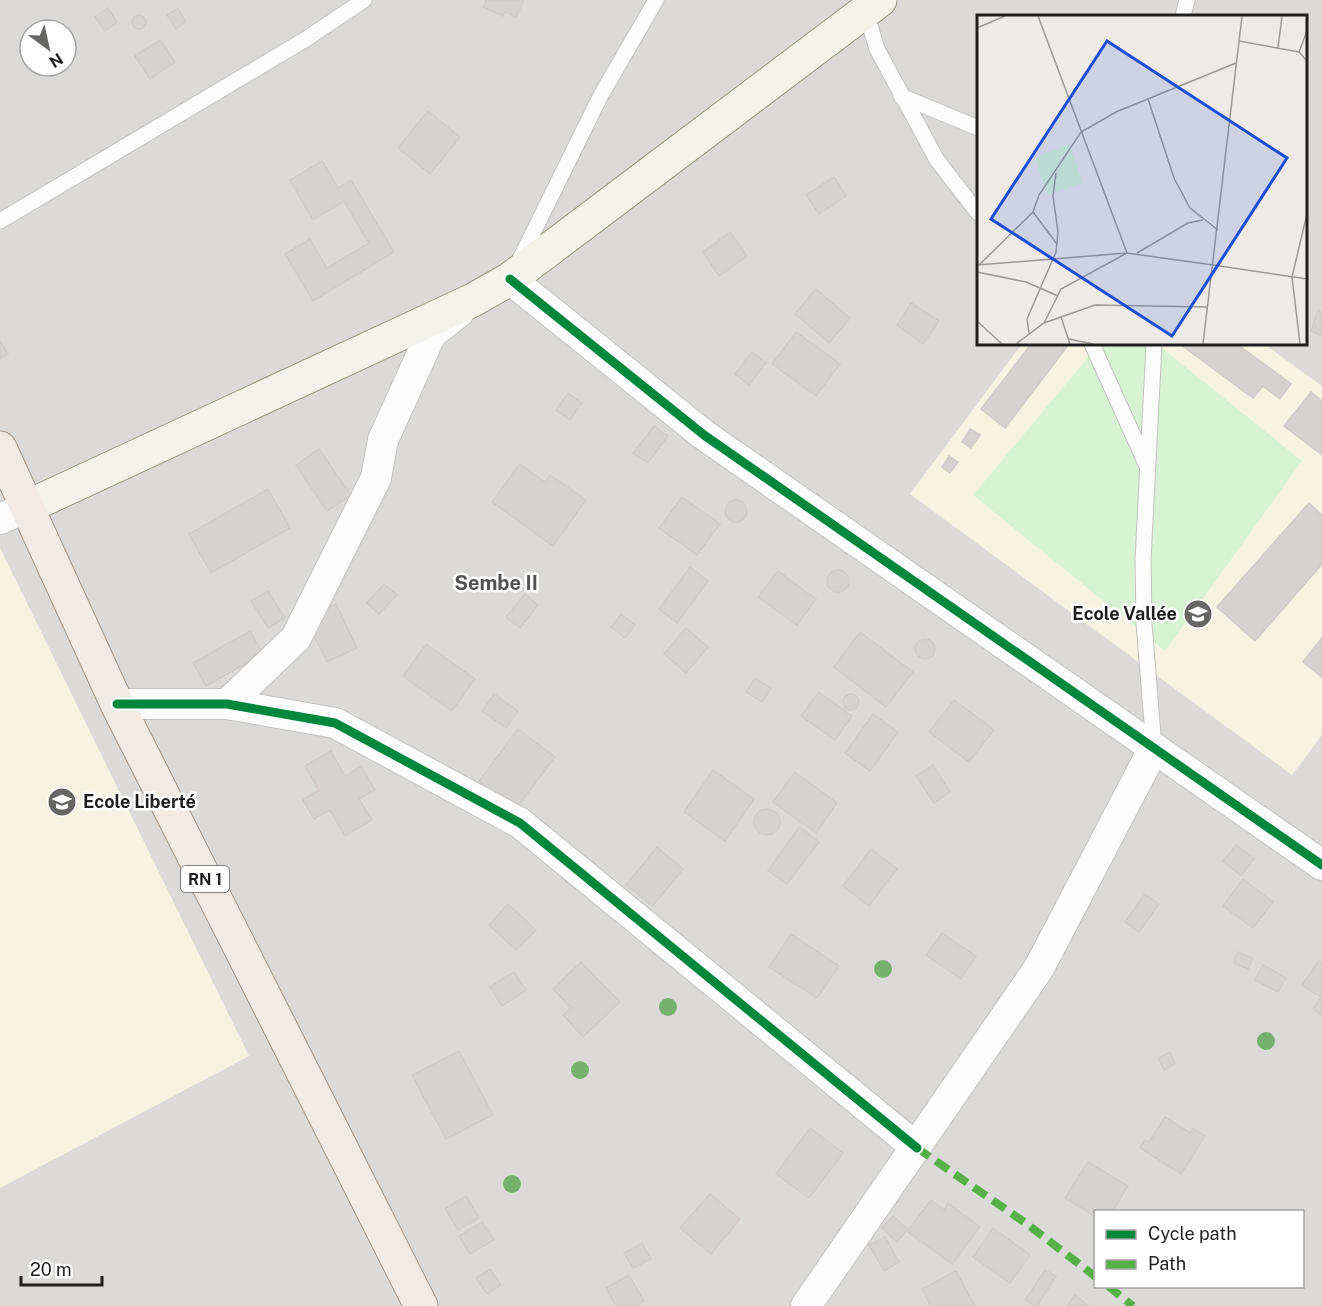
<svg xmlns="http://www.w3.org/2000/svg" width="1322" height="1306" viewBox="0 0 1322 1306" font-family="'Public Sans',sans-serif">
	<style>
		.residential { fill: #dcdad9; fill-rule: evenodd }
		.education { fill: #f7f3e3 }
		.park { fill: #d8f3d3 }
		.building { fill: #d6d2d0; stroke: #d0cbc9; stroke-width: 1.5 }
		.lines { fill: none; stroke-linecap: round; stroke-linejoin: round }
		.lane-casing { stroke: #c4c3c2; stroke-width: 17 }
		.street-casing { stroke: #c4c3c2; stroke-width: 32 }
		.secondary-casing { stroke: #98967f; stroke-width: 35 }
		.primary-casing { stroke: #a49484; stroke-width: 35 }
		.lane { stroke: #fcfcfc; stroke-width: 15 }
		.street { stroke: #fcfcfc; stroke-width: 30 }
		.secondary { stroke: #f3f2eb; stroke-width: 33 }
		.primary { stroke: #f1eae5; stroke-width: 33 }
		.quiet { stroke: #55b145; stroke-width: 8; stroke-dasharray: 15 8; stroke-linecap: butt }
		.cycleway-casing { stroke: #fff; stroke-width: 13 }
		.cycleway { stroke: #00873e; stroke-width: 9 }
		.tree { fill: #75b16d }
		.labels { text-anchor: middle; stroke-width: 5; stroke-linejoin: round; paint-order: stroke }
		.shield { fill: #fff; stroke: #626262; stroke-width: 1.5 }
		.shield-label { font-size: 16px; font-weight: bold; fill: #1f1f1f }
		.poi-label { font-size: 18px; font-weight: bold; fill: #1f1f1f; stroke: #fff; text-anchor: end }
		.neighbourhood-label { font-size: 20px; font-weight: bold; fill: #525252; stroke: #fff }
		.inset-road { fill: none; stroke: #9b9998; stroke-width: 1.5 }
		.view { fill: #1d4ed8; fill-opacity: 0.15; stroke: #1d4ed8; stroke-width: 3 }
		.inset-edge { fill: none; stroke: #1f1f1f; stroke-width: 3 }
	</style>
	<rect width="100%" height="100%" fill="#edeae8"/>
	<path class="residential" d="M 0,0 L 1322,0 L 1322,1306 L 0,1306 ZM 978,16 L 1306,16 L 1306,344 L 978,344 ZM 30,30 L 66,30 L 66,66 L 30,66 ZM 1096,1212 L 1302,1212 L 1302,1286 L 1096,1286 Z"/>
	<g class="education">
		<path d="M 1022,344 L 1264,344 L 1322,386 L 1322,735 L 1292,775 L 910,494 Z"/>
		<path d="M 0,548 L 249,1056 L 0,1188 Z"/>
	</g>
	<path class="park" d="M 1099,344 L 1157,344 L 1302,461 L 1165,651 L 973,495 Z"/>
	<g class="building">
		<path d="M 486,0 L 524,0 L 516,17 L 505,12 L 503,16 L 483,7 Z"/>
		<path d="M 108,8 L 117,22 L 105,31 L 95,17 Z"/>
		<path d="M 178,8 L 186,22 L 176,29 L 167,15 Z"/>
		<circle cx="139" cy="22" r="7"/>
		<path d="M 160,40 L 175,62 L 150,79 L 135,56 Z"/>
		<path d="M 428,111 L 460,137 L 430,174 L 398,148 Z"/>
		<path d="M 322,161 L 338,188 L 351,180 L 394,252 L 313,301 L 285,254 L 310,239 L 327,268 L 369,243 L 344,201 L 313,220 L 290,180 Z"/>
		<path d="M 834,177 L 846,196 L 819,214 L 806,195 Z"/>
		<path d="M 730,232 L 747,256 L 719,276 L 703,252 Z"/>
		<path d="M 816,289 L 850,318 L 829,343 L 795,314 Z"/>
		<path d="M 911,303 L 939,321 L 923,344 L 897,325 Z"/>
		<path d="M 1318,310 L 1322,312 L 1322,336 L 1311,331 Z"/>
		<path d="M 796,332 L 840,364 L 816,396 L 772,364 Z"/>
		<path d="M 0,341 L 8,354 L 0,359 Z"/>
		<path d="M 1031,344 L 1069,344 L 1005,428 L 981,409 Z"/>
		<path d="M 1180,344 L 1237,344 L 1291,384 L 1280,399 L 1263,386 L 1253,398 Z"/>
		<path d="M 752,352 L 766,363 L 749,385 L 735,374 Z"/>
		<path d="M 1311,392 L 1322,401 L 1322,455 L 1284,426 Z"/>
		<path d="M 568,393 L 582,403 L 570,420 L 556,410 Z"/>
		<path d="M 654,426 L 668,436 L 648,463 L 633,453 Z"/>
		<path d="M 970,429 L 980,435 L 971,448 L 962,442 Z"/>
		<path d="M 319,449 L 351,495 L 327,511 L 296,465 Z"/>
		<path d="M 949,456 L 958,462 L 950,473 L 942,467 Z"/>
		<path d="M 520,464 L 545,482 L 550,475 L 586,500 L 553,546 L 492,502 Z"/>
		<path d="M 268,489 L 290,528 L 211,573 L 189,534 Z"/>
		<path d="M 682,497 L 720,524 L 697,555 L 659,528 Z"/>
		<circle cx="736" cy="511" r="11"/>
		<path d="M 1309,503 L 1322,515 L 1322,564 L 1255,641 L 1217,607 Z"/>
		<path d="M 690,567 L 708,581 L 677,623 L 659,609 Z"/>
		<circle cx="838" cy="581" r="11"/>
		<path d="M 778,571 L 816,599 L 797,625 L 758,597 Z"/>
		<path d="M 384,584 L 397,595 L 379,614 L 367,603 Z"/>
		<path d="M 268,591 L 285,618 L 268,628 L 251,601 Z"/>
		<path d="M 525,594 L 538,605 L 520,628 L 506,617 Z"/>
		<path d="M 336,604 L 357,648 L 327,662 L 306,618 Z"/>
		<path d="M 621,614 L 635,625 L 625,638 L 611,627 Z"/>
		<path d="M 686,628 L 708,647 L 686,673 L 664,654 Z"/>
		<path d="M 250,631 L 263,654 L 206,686 L 193,663 Z"/>
		<path d="M 860,632 L 913,672 L 886,707 L 834,667 Z"/>
		<path d="M 1322,638 L 1322,677 L 1303,662 Z"/>
		<circle cx="925" cy="649" r="10"/>
		<path d="M 426,644 L 475,679 L 452,711 L 403,676 Z"/>
		<path d="M 755,678 L 771,688 L 762,702 L 746,692 Z"/>
		<path d="M 819,692 L 852,716 L 835,740 L 801,716 Z"/>
		<path d="M 494,694 L 518,711 L 506,728 L 482,711 Z"/>
		<circle cx="851" cy="702" r="8"/>
		<path d="M 954,700 L 994,730 L 969,762 L 929,732 Z"/>
		<path d="M 873,714 L 898,732 L 870,771 L 845,753 Z"/>
		<path d="M 518,729 L 555,757 L 516,809 L 479,781 Z"/>
		<path d="M 331,751 L 345,776 L 361,766 L 375,790 L 359,799 L 372,820 L 345,836 L 330,810 L 314,819 L 303,800 L 319,790 L 305,766 Z"/>
		<path d="M 933,765 L 950,792 L 934,803 L 916,776 Z"/>
		<path d="M 713,770 L 754,799 L 725,841 L 684,812 Z"/>
		<path d="M 795,772 L 837,803 L 816,833 L 773,802 Z"/>
		<circle cx="767" cy="822" r="13"/>
		<path d="M 799,827 L 819,842 L 787,884 L 768,871 Z"/>
		<path d="M 1236,845 L 1254,859 L 1241,876 L 1223,861 Z"/>
		<path d="M 657,847 L 683,869 L 653,906 L 626,885 Z"/>
		<path d="M 871,849 L 897,869 L 869,906 L 843,886 Z"/>
		<path d="M 1243,879 L 1273,902 L 1253,928 L 1223,906 Z"/>
		<path d="M 1145,894 L 1159,904 L 1139,932 L 1125,922 Z"/>
		<path d="M 508,904 L 536,930 L 516,950 L 489,925 Z"/>
		<path d="M 942,933 L 976,956 L 961,979 L 926,955 Z"/>
		<path d="M 791,934 L 839,966 L 817,998 L 769,967 Z"/>
		<path d="M 1237,952 L 1253,958 L 1248,969 L 1233,963 Z"/>
		<path d="M 1319,961 L 1322,963 L 1322,1015 L 1313,1009 L 1321,997 L 1302,985 Z"/>
		<path d="M 581,962 L 620,1002 L 583,1037 L 563,1015 L 571,1008 L 553,989 Z"/>
		<path d="M 1263,965 L 1286,978 L 1278,992 L 1255,980 Z"/>
		<path d="M 514,972 L 526,990 L 502,1006 L 490,987 Z"/>
		<path d="M 459,1051 L 493,1115 L 446,1139 L 412,1075 Z"/>
		<path d="M 1170,1052 L 1175,1064 L 1164,1070 L 1158,1058 Z"/>
		<path d="M 1165,1117 L 1190,1133 L 1193,1128 L 1205,1136 L 1181,1174 L 1140,1148 L 1145,1140 L 1149,1142 Z"/>
		<path d="M 810,1128 L 843,1153 L 809,1198 L 776,1174 Z"/>
		<path d="M 1088,1162 L 1128,1186 L 1112,1212 L 1096,1212 L 1096,1217 L 1065,1198 Z"/>
		<path d="M 710,1194 L 740,1219 L 711,1254 L 680,1228 Z"/>
		<path d="M 466,1196 L 479,1218 L 458,1230 L 445,1209 Z"/>
		<path d="M 931,1200 L 944,1210 L 948,1203 L 980,1227 L 952,1264 L 907,1231 Z"/>
		<path d="M 893,1216 L 908,1229 L 897,1242 L 882,1228 Z"/>
		<path d="M 482,1222 L 494,1240 L 470,1254 L 459,1236 Z"/>
		<path d="M 993,1228 L 1030,1255 L 1010,1283 L 973,1257 Z"/>
		<path d="M 885,1237 L 899,1262 L 884,1271 L 869,1245 Z"/>
		<path d="M 642,1243 L 651,1259 L 633,1268 L 624,1253 Z"/>
		<path d="M 490,1269 L 501,1285 L 487,1294 L 476,1278 Z"/>
		<path d="M 1045,1270 L 1056,1276 L 1037,1306 L 1034,1306 L 1025,1300 Z"/>
		<path d="M 956,1271 L 975,1306 L 931,1306 L 922,1289 Z"/>
		<path d="M 629,1275 L 644,1301 L 636,1306 L 616,1306 L 606,1288 Z"/>
		<path d="M 1075,1295 L 1089,1306 L 1067,1306 Z"/>
	</g>
	<g class="lines">
		<g class="lane-casing">
			<g id="lane">
				<path d="M 865,9 L 877,49 L 937,160 L 978,213"/>
				<path d="M 1183,16 L 1187,0"/>
				<path d="M 901,96 L 978,128"/>
				<path d="M 0,221 L 306,39 L 364,0"/>
				<path d="M 518,263 L 601,95 L 656,0"/>
				<path d="M 1092,344 L 1146,464"/>
				<path d="M 1154,344 L 1143,560 L 1144,623 L 1154,748"/>
			</g>
		</g>
		<g class="street-casing">
			<g id="street">
				<path d="M 510,279 L 704,435 L 1322,865"/>
				<path d="M 0,519 L 27,507"/>
				<path d="M 117,704 L 227,704 L 335,723 L 520,823 L 917,1148"/>
				<path d="M 227,704 L 296,638 L 376,478 L 383,440 L 431,334 L 459,312"/>
				<path d="M 806,1306 L 1039,968 L 1154,748"/>
			</g>
		</g>
		<g class="secondary-casing">
			<path id="secondary" d="M 27,507 L 473,300 L 510,279 L 880,0"/>
		</g>
		<g class="primary-casing">
			<path id="primary" d="M 0,448 L 117,704 L 421,1306"/>
		</g>
		<use href="#lane" class="lane"/>
		<use href="#street" class="street"/>
		<use href="#secondary" class="secondary"/>
		<use href="#primary" class="primary"/>
		<g class="quiet">
			<path d="M 917,1148 L 1027,1224 L 1096,1277"/>
			<path d="M 1108,1286 L 1133,1306"/>
		</g>
		<g class="cycleway-casing">
			<g id="cycleway">
				<path d="M 510,279 L 704,435 L 1322,865"/>
				<path d="M 117,704 L 227,704 L 335,723 L 520,823 L 917,1148"/>
			</g>
		</g>
		<use href="#cycleway" class="cycleway"/>
	</g>
	<g class="tree">
		<circle cx="883" cy="969" r="9"/>
		<circle cx="668" cy="1007" r="9"/>
		<circle cx="1266" cy="1041" r="9"/>
		<circle cx="580" cy="1070" r="9"/>
		<circle cx="512" cy="1184" r="9"/>
	</g>
	<defs>
		<g id="school-disc" transform="scale(1.5)"><circle r="9.5" fill="#676665" stroke="#fff"/><path d="M0-5L7-2L0 1L-7-2ZM-4 1L0 2.5L4 1V4Q0 6-4 4Z" fill="#fff"/></g>
	</defs>
	<g fill-rule="evenodd">
		<use href="#school-disc" x="1198" y="614"/>
		<use href="#school-disc" x="62" y="802"/>
	</g>
	<g class="labels">
		<rect class="shield" x="181" y="866" width="48" height="26" rx="4.5"/>
		<g class="shield-label">
			<text x="205" y="885">RN 1</text>
		</g>
		<g class="poi-label">
			<text x="1177" y="620">Ecole Vallée</text>
			<text x="83" y="808" text-anchor="start">Ecole Liberté</text>
		</g>
		<g class="neighbourhood-label">
			<text x="496" y="590">Sembe II</text>
		</g>
	</g>
	<g transform="translate(977 15)">
		<rect width="330" height="330" fill="#edeae8"/>
		<path d="M 93,129 L 106,168 L 70,179 L 58,143 Z" fill="#d8f3d3"/>
		<path class="inset-road" d="M 61,1 L 150,238 L 84,274 L 67,308M 0,13 L 28,1M 262,26 L 322,37 L 330,46M 301,33 L 305,1M 322,37 L 330,16M 171,84 L 197,163 L 213,193 L 241,215M 56,197 L 80,229M 160,238 L 211,208 L 226,205M 0,250 L 150,238 L 236,250M 236,250 L 330,264M 1,251 L 56,197 L 62,180 L 104,117 L 139,97 L 259,48M 0,257 L 49,267 L 81,281M 84,302 L 93,329M 0,306 L 25,329M 52,318 L 50,304 L 79,237 L 81,217 L 76,181 L 79,158M 92,324 L 116,329M 39,329 L 67,308 L 118,290 L 230,292M 226,329 L 265,1M 323,329 L 315,262 L 330,199"/>
		<path class="view" d="M 130,26 L 310,143 L 195,321 L 14,204 Z"/>
		<rect width="330" height="330" class="inset-edge"/>
	</g>
	<rect x="1094" y="1210" width="210" height="78" fill="#ffffff" stroke="#a5a5a5" stroke-width="1.5"/>
	<rect x="1106" y="1230" width="30" height="9" fill="#00873e" stroke="#a5a5a5" stroke-width="1.5"/>
	<text x="1148" y="1240" font-size="18" fill="#1f1f1f">Cycle path</text>
	<rect x="1106" y="1260" width="30" height="9" fill="#55b145" stroke="#a5a5a5" stroke-width="1.5"/>
	<text x="1148" y="1270" font-size="18" fill="#1f1f1f">Path</text>
	<g transform="translate(48 48) rotate(147)"><circle r="28" fill="#ffffff" stroke="#a5a5a5" stroke-width="1.5"/>
	<path d="M0-4.5L10 22L0 15L-10 22Z" fill="#676665"/>
	<text y="-9" font-size="16" font-weight="bold" text-anchor="middle" fill="#1f1f1f">N</text>
	</g>
	<path d="M21 1276v9h81v-9" fill="none" stroke="#1f1f1f" stroke-width="3"/>
	<text x="30" y="1276" font-size="18" fill="#1f1f1f" stroke="#ffffff" stroke-width="4.5" paint-order="stroke">20 m</text>
</svg>
